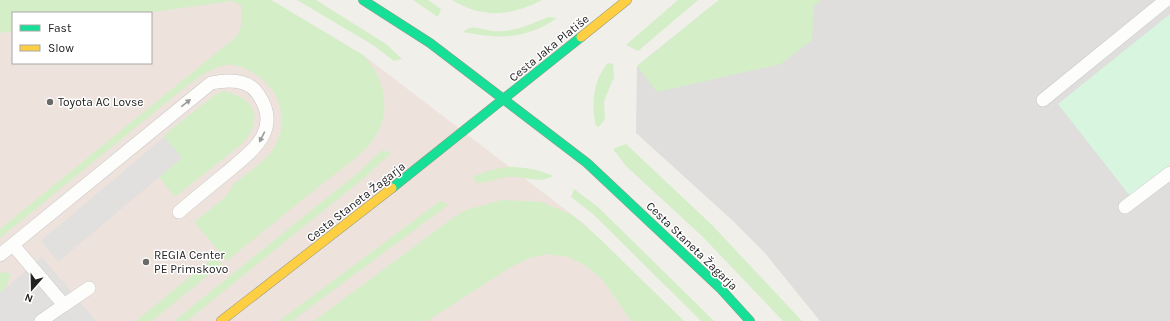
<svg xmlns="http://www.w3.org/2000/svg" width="1170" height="321" viewBox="0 0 1170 321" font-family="Karla,sans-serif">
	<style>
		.residential { fill: #dfdedc }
		.commercial { fill: #eee2dc; fill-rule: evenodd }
		.grass { fill: #d4eec8 }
		.park { fill: #d8f6df }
		.parking { fill: #e1e0de }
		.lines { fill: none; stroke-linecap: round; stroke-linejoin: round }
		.lane-casing { stroke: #c9c8c6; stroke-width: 14 }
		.fast-casing { stroke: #949c80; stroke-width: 10 }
		.slow-casing { stroke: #949c80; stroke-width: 10 }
		.lane { stroke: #fdfdfc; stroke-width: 13 }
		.fast { stroke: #16e098; stroke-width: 9 }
		.slow { stroke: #ffcf43; stroke-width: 9 }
		.oneway { fill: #9a9a9a }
		.poi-dot { fill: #6a6a68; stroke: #fff; stroke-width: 1.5 }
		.labels { text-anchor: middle; stroke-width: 3; stroke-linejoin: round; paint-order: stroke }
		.street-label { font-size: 12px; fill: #222; stroke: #fff }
		.poi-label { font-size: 12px; fill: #222; stroke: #fff; text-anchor: start }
	</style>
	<rect width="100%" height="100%" fill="#f0efea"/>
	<path class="residential" d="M 719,0 L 1170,0 L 1170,321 L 820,321 L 764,252 L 732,220 L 636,133 L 637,66 Z"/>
	<path class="commercial" d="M 0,0 L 271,0 L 363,55 L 583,223 L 683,321 L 0,321 ZM 13,13 L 151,13 L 151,63 L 13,63 Z"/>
	<g class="grass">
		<path d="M 0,0 L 271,0 L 363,55 C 383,75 392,107 377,133 C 366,153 344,167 326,181 C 293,207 260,234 227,261 L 194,222 C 204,214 214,207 223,199 C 228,195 230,189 234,184 C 249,171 269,160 277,142 C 290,114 276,84 250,71 C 244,67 233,64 226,65 C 210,68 197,79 184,88 L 0,238 L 0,229 L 237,36 L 241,27 L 241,5 L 232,1 L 146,13 L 13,13 L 13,31 L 0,33 Z"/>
		<path d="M 297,0 L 316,0 L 386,44 L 402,59 L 394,61 L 373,45 Z"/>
		<path d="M 413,0 L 428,0 L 441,9 L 438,17 Z"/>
		<path d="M 452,0 L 542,0 C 510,16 484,19 452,0 Z"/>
		<path d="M 678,0 L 698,0 L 638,51 L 626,45 Z"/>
		<path d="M 719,0 L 822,0 L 814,6 L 812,40 L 781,64 L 657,92 L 637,66 Z"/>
		<path d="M 548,17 L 557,18 C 525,40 499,39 463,32 C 472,23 483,30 493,31 C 513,33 531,24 548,17 Z"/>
		<path d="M 608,63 L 613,64 L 614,77 L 604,101 L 605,119 L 599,127 L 596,126 C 591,104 593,80 608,63 Z"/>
		<path d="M 224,91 C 254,98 265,117 243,143 L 175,197 L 159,177 L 181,158 L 164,137 L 169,131 L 215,95 Z"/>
		<path d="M 626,144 L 712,225 L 802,321 L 783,321 L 703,237 L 627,167 L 613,149 Z"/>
		<path d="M 382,150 L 391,153 L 364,178 L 187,321 L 174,321 L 359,172 Z"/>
		<path d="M 508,167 C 524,167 538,169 553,176 C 537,185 525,175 508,177 C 497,178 488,183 477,183 L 473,177 C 484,171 495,169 508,167 Z"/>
		<path d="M 574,189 L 598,207 L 714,321 L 701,321 L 593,214 L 571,197 Z"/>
		<path d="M 502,200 L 542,202 L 572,215 L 599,238 L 684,321 L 631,321 L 602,279 L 585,265 L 568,257 L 548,254 L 529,258 L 511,267 L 427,321 L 314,321 L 454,217 L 466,210 Z"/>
		<path d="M 440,201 L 448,205 L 292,321 L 279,321 Z"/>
		<path d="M 215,256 L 222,264 L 152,321 L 136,321 Z"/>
		<path d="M 4,272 L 11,274 L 5,289 L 0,293 L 0,273 Z"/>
	</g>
	<path class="park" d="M 1170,14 L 1170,165 L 1130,196 L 1058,104 Z"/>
	<g class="parking">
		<path d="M 164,137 L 182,158 L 58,262 L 41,241 Z"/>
		<path d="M 42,257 L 96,321 L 0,321 L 0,293 Z"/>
	</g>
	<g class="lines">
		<g class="lane-casing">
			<g id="lane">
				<path d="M 1043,100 L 1166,0"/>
				<path d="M 1125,207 L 1170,173"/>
				<path d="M 13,245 L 64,305 L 41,321"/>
				<path d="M 0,255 L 211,83 C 226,80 248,78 258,94 C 283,130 252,151 226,173 C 210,186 194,199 179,212"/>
				<path d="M 64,305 L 89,288"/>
			</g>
		</g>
		<g class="fast-casing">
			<g id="fast">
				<path d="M 363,0 L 430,43 L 587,163 L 720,288 L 750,321"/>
				<path d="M 392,188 L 581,37"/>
			</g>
		</g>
		<g class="slow-casing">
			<g id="slow">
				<path d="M 581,37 L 627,0"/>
				<path d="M 221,321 L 392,188"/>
			</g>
		</g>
		<use href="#lane" class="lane"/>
		<use href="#fast" class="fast"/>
		<use href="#slow" class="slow"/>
	</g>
	<defs><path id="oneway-solid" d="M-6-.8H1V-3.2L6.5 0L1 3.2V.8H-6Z"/></defs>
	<g class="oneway">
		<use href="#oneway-solid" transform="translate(186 103) rotate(-38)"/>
		<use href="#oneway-solid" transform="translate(262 137) rotate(117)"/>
	</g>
	<g class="poi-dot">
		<circle cx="50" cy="102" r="4"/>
		<circle cx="146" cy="262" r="4"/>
	</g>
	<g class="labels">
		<g class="street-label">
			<text transform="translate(549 48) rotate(-39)" y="4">Cesta Jaka Platiše</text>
			<text transform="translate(356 202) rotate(-38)" y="4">Cesta Staneta Žagarja</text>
			<text transform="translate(692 246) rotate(44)" y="4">Cesta Staneta Žagarja</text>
		</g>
		<g class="poi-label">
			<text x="58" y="106">Toyota AC Lovse</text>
			<text x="154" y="259">REGIA Center<tspan x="154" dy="14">PE Primskovo</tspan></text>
		</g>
	</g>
	<rect x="12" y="12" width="140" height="52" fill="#ffffff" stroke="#a7a7a7"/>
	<rect x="20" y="25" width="20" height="6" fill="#16e098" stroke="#a7a7a7"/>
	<text x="48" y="32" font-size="12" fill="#222222">Fast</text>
	<rect x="20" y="45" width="20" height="6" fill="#ffcf43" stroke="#a7a7a7"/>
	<text x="48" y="52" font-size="12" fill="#222222">Slow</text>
	<g transform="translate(32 289) rotate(200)" stroke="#ffffff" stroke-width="3" paint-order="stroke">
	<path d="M0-3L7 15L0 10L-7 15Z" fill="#222222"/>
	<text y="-6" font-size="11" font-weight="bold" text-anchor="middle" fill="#222222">N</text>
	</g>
</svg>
